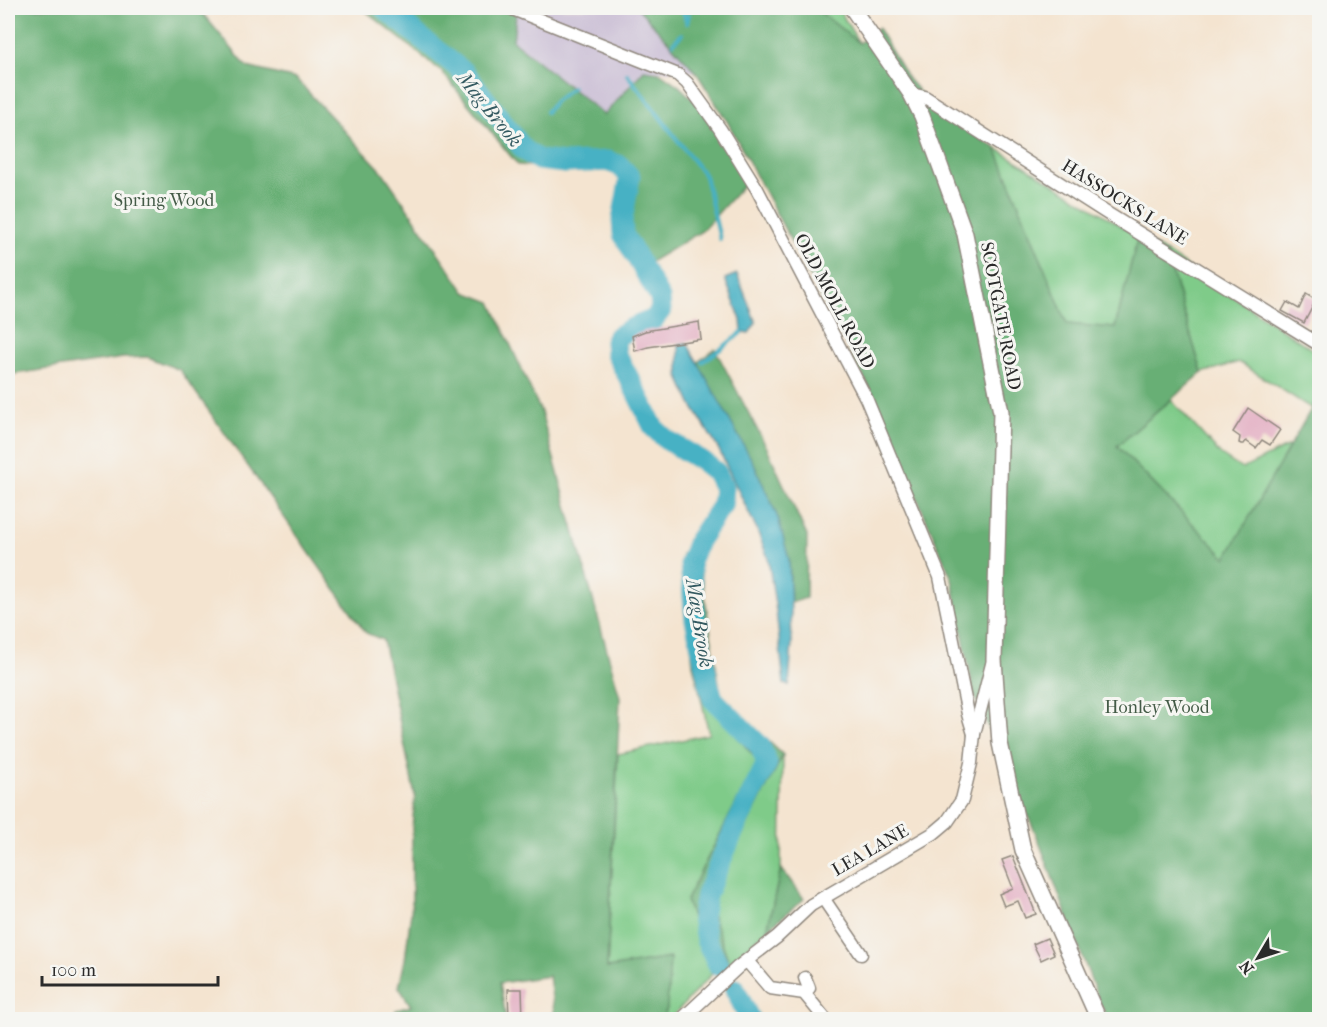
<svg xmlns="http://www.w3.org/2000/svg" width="1327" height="1027" viewBox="0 0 1327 1027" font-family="'IM FELL French Canon',serif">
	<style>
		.industrial { fill: #cbbfd5 }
		.green { fill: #7fcb89; stroke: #557b5a; stroke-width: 1.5 }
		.forest { fill: #67af75; stroke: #496d50; stroke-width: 1.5 }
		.water { fill: #46b1c4; stroke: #386e78; stroke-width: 1.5 }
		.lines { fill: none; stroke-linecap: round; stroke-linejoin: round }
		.stream { stroke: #46b1c4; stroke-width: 4 }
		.river { stroke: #46b1c4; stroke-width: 21 }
		.building { fill: #e3aec2 }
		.minor-casing { stroke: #90887e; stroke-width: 15 }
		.tertiary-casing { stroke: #90887e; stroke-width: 18 }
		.minor { stroke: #fff; stroke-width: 12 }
		.tertiary { stroke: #fff; stroke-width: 15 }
		.labels { text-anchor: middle; stroke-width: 6; stroke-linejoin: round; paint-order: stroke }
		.park-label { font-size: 18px; fill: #445b47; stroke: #f6f6f2 }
		.street-label { font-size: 18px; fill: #2b2b2b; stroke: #f6f6f2 }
		.water-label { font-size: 20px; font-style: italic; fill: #345a61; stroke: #f6f6f2 }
	</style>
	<rect width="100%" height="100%" fill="#f6f6f2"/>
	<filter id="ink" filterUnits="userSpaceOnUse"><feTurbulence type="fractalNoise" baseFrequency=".0167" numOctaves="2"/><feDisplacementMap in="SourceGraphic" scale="12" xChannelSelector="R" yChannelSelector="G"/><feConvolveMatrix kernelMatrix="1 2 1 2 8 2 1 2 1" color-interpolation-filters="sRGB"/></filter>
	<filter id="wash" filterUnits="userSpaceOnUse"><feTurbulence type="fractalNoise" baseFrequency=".008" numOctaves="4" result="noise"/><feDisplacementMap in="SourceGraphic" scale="24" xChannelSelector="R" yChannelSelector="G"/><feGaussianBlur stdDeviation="1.35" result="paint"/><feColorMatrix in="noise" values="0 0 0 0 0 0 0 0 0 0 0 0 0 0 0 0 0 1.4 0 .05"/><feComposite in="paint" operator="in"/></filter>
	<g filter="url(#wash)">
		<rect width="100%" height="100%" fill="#f4e4d0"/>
		<path class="industrial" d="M 514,8 L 638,8 L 696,72 L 644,70 L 604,115 L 513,41 L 516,14 Z"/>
		<g class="green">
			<path d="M 815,8 L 838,8 L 859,43 Z"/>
			<path d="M 996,148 L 1138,236 L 1115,328 L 1067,324 Z"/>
			<path d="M 1166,252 L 1319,354 L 1319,395 L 1312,409 L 1239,362 L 1202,373 Z"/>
			<path d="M 1171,400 L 1221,455 L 1242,469 L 1291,445 L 1226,559 L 1117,446 Z"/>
			<path d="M 700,693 L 758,761 L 686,900 L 712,974 L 670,1019 L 663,1019 L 667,1008 L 607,969 L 618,754 L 709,734 Z"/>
			<path d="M 783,755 L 781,868 L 767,930 L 729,963 L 708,902 Z"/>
		</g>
		<g class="forest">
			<path d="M 8,8 L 198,8 L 247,67 L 296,79 L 382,171 L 465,292 L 491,302 L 541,412 L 620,697 L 607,968 L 670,958 L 667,1008 L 663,1019 L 555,1019 L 549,976 L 500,983 L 506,1019 L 393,1019 L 396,1010 L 411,1006 L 399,987 L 405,960 L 412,904 L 412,828 L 415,796 L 383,640 L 366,633 L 180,370 L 148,357 L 123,358 L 8,375 Z"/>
			<path d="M 362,8 L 503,8 L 516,14 L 513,41 L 604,115 L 644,70 L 659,72 L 679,86 L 703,109 L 748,180 L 702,231 L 637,270 L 619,237 L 618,222 L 624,177 L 619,171 L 518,165 L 442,72 Z"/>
			<path d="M 638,8 L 815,8 L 859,43 L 878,28 L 908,79 L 938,113 L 996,148 L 1067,324 L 1115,328 L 1138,236 L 1166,252 L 1202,373 L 1117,446 L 1226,558 L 1319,395 L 1319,1019 L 1109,1019 L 1101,1006 L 1036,834 L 974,695 L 952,579 L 871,391 L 727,121 L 696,72 Z"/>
			<path d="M 715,349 L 767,448 L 807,536 L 806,598 L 791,603 L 789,559 L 698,362 Z"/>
			<path d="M 697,550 L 721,696 L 783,755 L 708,902 L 729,963 L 712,974 L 686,900 L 758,761 L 700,693 L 693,664 L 682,554 Z"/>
			<path d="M 781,868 L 804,899 L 767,930 Z"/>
		</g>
		<g class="water">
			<path d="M 737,274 L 756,323 L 749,333 L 742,332 L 741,320 L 725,279 Z"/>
			<path d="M 687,343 L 754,464 L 778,518 L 789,559 L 792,642 L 789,685 L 784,684 L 776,611 L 768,558 L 757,530 L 718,448 L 691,404 L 679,377 L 679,344 Z"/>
		</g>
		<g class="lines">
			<g class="stream">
				<path d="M 682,8 L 687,23"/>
				<path d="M 687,23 L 689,14"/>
				<path d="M 673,43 L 682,34"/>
				<path d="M 627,74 L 705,176 L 720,239"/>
				<path d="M 546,112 L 555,101 L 573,87"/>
				<path d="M 702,362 L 722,348 L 742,332"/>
			</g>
			<g class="river">
				<path d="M 384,8 L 466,74 L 524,150 L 539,160 L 565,163 L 608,161 L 620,166 L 630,177 L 622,220 L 623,234 L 660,298 L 661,310 L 654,319 L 630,329 L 618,336 L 615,342 L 616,354 L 630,380 L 654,428 L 667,440 L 702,461 L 716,472 L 724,488 L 722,505 L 698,541 L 690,562 L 695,619 L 709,685 L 713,699 L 760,746 L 767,763 L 734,830 L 706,895 L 702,917 L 706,940 L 719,966"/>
				<path d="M 735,989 L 750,1020"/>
			</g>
		</g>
		<g id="blocks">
			<g class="building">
				<path d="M 1306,294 L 1316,300 L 1304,323 L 1282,311 L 1287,302 L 1299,309 Z"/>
				<path d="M 699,322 L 701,339 L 648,347 L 635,351 L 632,336 L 645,331 Z"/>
				<path d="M 1248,408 L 1280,430 L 1270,445 L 1262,440 L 1256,448 L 1246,441 L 1244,444 L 1241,444 L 1239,443 L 1240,437 L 1233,432 Z"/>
				<path d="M 1013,856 L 1036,914 L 1025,918 L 1018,901 L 1004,906 L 999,894 L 1013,888 L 1002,860 Z"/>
				<path d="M 1047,938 L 1054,954 L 1041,960 L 1033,944 Z"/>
				<path d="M 508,989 L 522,989 L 523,1020 L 509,1020 Z"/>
			</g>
		</g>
	</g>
	<g filter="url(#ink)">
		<use href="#blocks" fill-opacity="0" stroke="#90887e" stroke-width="1.5"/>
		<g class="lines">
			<g class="minor-casing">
				<g id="minor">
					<path d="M 510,8 L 678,75 L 687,83 L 720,129 L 757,189 L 866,398 L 940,577 L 968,714 L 974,734"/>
					<path d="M 911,94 L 925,97 L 1105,212 L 1320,345"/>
					<path d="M 823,898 L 861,954"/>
					<path d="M 747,961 L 770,988 L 804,993 L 826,1020"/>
					<path d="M 804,993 L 809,988 L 805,978"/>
					<path d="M 681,1020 L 738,967 L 777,937 L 811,905 L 934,833 L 947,822 L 962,800 L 971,763 L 974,734 L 992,664"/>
				</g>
			</g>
			<g class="tertiary-casing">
				<path id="tertiary" d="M 852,8 L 911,94 L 922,116 L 965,234 L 1001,412 L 994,660 L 1000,743 L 1023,850 L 1099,1020"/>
			</g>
			<use href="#minor" class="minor"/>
			<use href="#tertiary" class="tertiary"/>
		</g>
	</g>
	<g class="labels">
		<g class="park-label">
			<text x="164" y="206">Spring Wood</text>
			<text x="1157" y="713">Honley Wood</text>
		</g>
		<g class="street-label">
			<text transform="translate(1125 202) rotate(32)" y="6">HASSOCKS LANE</text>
			<text transform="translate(835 301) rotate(62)" y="6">OLD MOLL ROAD</text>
			<text transform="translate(1001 316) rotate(79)" y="6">SCOTGATE ROAD</text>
			<text transform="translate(870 850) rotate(-30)" y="6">LEA LANE</text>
		</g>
		<g class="water-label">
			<text transform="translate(490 109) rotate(51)" y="7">Mag Brook</text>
			<text transform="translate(700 623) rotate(81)" y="7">Mag Brook</text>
		</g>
	</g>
	<rect width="1327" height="1027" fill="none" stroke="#f6f6f2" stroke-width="30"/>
	<g transform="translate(1258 958) rotate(231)" stroke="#f6f6f2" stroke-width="4.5" paint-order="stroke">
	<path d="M0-4.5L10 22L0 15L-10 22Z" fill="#2b2b2b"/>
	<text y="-9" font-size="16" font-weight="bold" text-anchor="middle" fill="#2b2b2b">N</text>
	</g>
	<path d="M42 976v9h176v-9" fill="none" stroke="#2b2b2b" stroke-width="3"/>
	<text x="51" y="976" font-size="18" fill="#2b2b2b" stroke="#f6f6f2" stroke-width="4.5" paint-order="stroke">100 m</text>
</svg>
